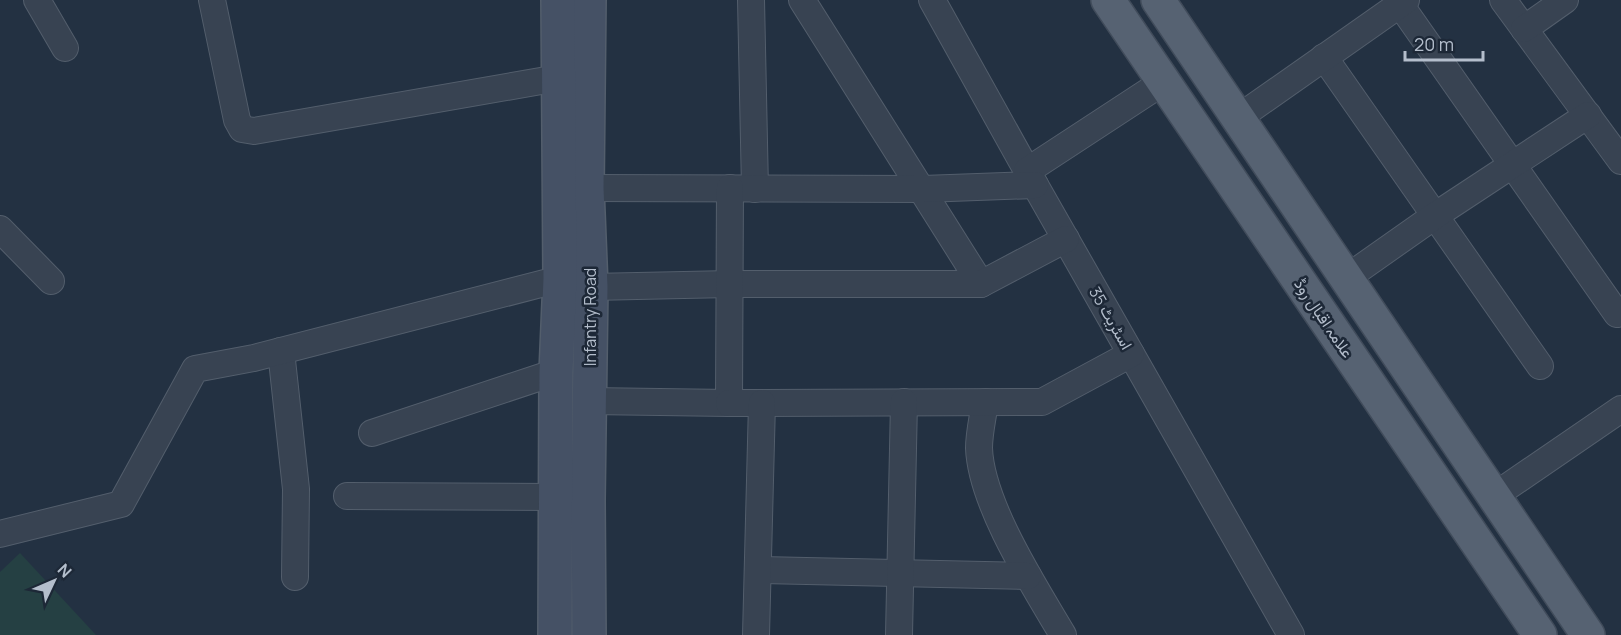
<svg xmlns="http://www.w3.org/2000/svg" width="1621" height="635" viewBox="0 0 1621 635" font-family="Manrope,Vazirmatn,sans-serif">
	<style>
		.green { fill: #254043 }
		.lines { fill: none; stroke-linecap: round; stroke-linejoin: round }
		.minor-casing { stroke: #535e6c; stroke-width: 28 }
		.secondary-casing { stroke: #535e6c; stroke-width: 36 }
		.primary-casing { stroke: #414c5b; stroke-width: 36 }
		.minor { stroke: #384352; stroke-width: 26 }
		.secondary { stroke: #455165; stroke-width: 33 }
		.primary { stroke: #566272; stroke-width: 33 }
		.labels { text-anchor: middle; stroke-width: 5; stroke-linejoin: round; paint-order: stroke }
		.street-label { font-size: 16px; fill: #b4becc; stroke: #1d2837 }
	</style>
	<rect width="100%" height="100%" fill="#233142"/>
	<path class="green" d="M 20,553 L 96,635 L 0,635 L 0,572 Z"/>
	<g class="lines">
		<g class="minor-casing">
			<g id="minor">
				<path d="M 37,0 L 65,48"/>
				<path d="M 212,0 L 237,120 L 242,129 L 254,131 L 558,78"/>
				<path d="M 751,0 L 755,189"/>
				<path d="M 802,0 L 981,284"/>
				<path d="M 932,0 L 1035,185 L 1291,635"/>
				<path d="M 1397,0 L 1617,314"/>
				<path d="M 1503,0 L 1621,161"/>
				<path d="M 1524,29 L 1565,0"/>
				<path d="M 1324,57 L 1540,366"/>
				<path d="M 1238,118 L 1406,0"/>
				<path d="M 1027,171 L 1163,82"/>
				<path d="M 587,188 L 923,189 L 1035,185"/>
				<path d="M 0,229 L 51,281"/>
				<path d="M 1345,279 L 1436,215 L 1588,115"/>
				<path d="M 591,287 L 730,284 L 981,284 L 1066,239"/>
				<path d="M 281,351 L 296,489 L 295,577"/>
				<path d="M 590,401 L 729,403 L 730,188"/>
				<path d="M 985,402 C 983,417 979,433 979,448 C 981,504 1034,586 1063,635"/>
				<path d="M 729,403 L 1042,402 L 1131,354"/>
				<path d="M 372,433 L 556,372"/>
				<path d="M 347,496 L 555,497"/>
				<path d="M 1494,496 L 1621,409"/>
				<path d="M 0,534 L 121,504 L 195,369 L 254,358 L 560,279"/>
				<path d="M 758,570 L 1028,576"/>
				<path d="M 756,635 L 762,403"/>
				<path d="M 899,635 L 904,402"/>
			</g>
		</g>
		<g class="secondary-casing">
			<g id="secondary">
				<path d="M 589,0 L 587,188 L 591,287 L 588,500 L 589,635"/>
				<path d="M 555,635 L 556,372 L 560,279 L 558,0"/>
			</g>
		</g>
		<g class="primary-casing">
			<g id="primary">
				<path d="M 1108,0 L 1540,635"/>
				<path d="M 1158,0 L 1588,635"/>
			</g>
		</g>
		<use href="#minor" class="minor"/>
		<use href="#secondary" class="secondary"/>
		<use href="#primary" class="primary"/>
	</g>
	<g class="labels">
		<g class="street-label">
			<text transform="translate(590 317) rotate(-90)" y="6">Infantry Road</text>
			<text transform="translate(1111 318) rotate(60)" y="6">اسٹریٹ 35</text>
			<text transform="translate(1324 318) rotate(56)" y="6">علامہ اقبال روڈ</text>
		</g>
	</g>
	<g transform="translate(54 581) rotate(46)" stroke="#1d2837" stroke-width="4.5" paint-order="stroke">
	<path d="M0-4.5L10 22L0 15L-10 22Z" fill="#b4becc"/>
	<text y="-9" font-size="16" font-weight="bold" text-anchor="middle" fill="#b4becc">N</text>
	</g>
	<path d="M1405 51v9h78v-9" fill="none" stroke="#b4becc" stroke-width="3"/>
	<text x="1414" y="51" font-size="18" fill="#b4becc" stroke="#1d2837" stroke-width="4.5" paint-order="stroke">20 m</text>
</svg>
